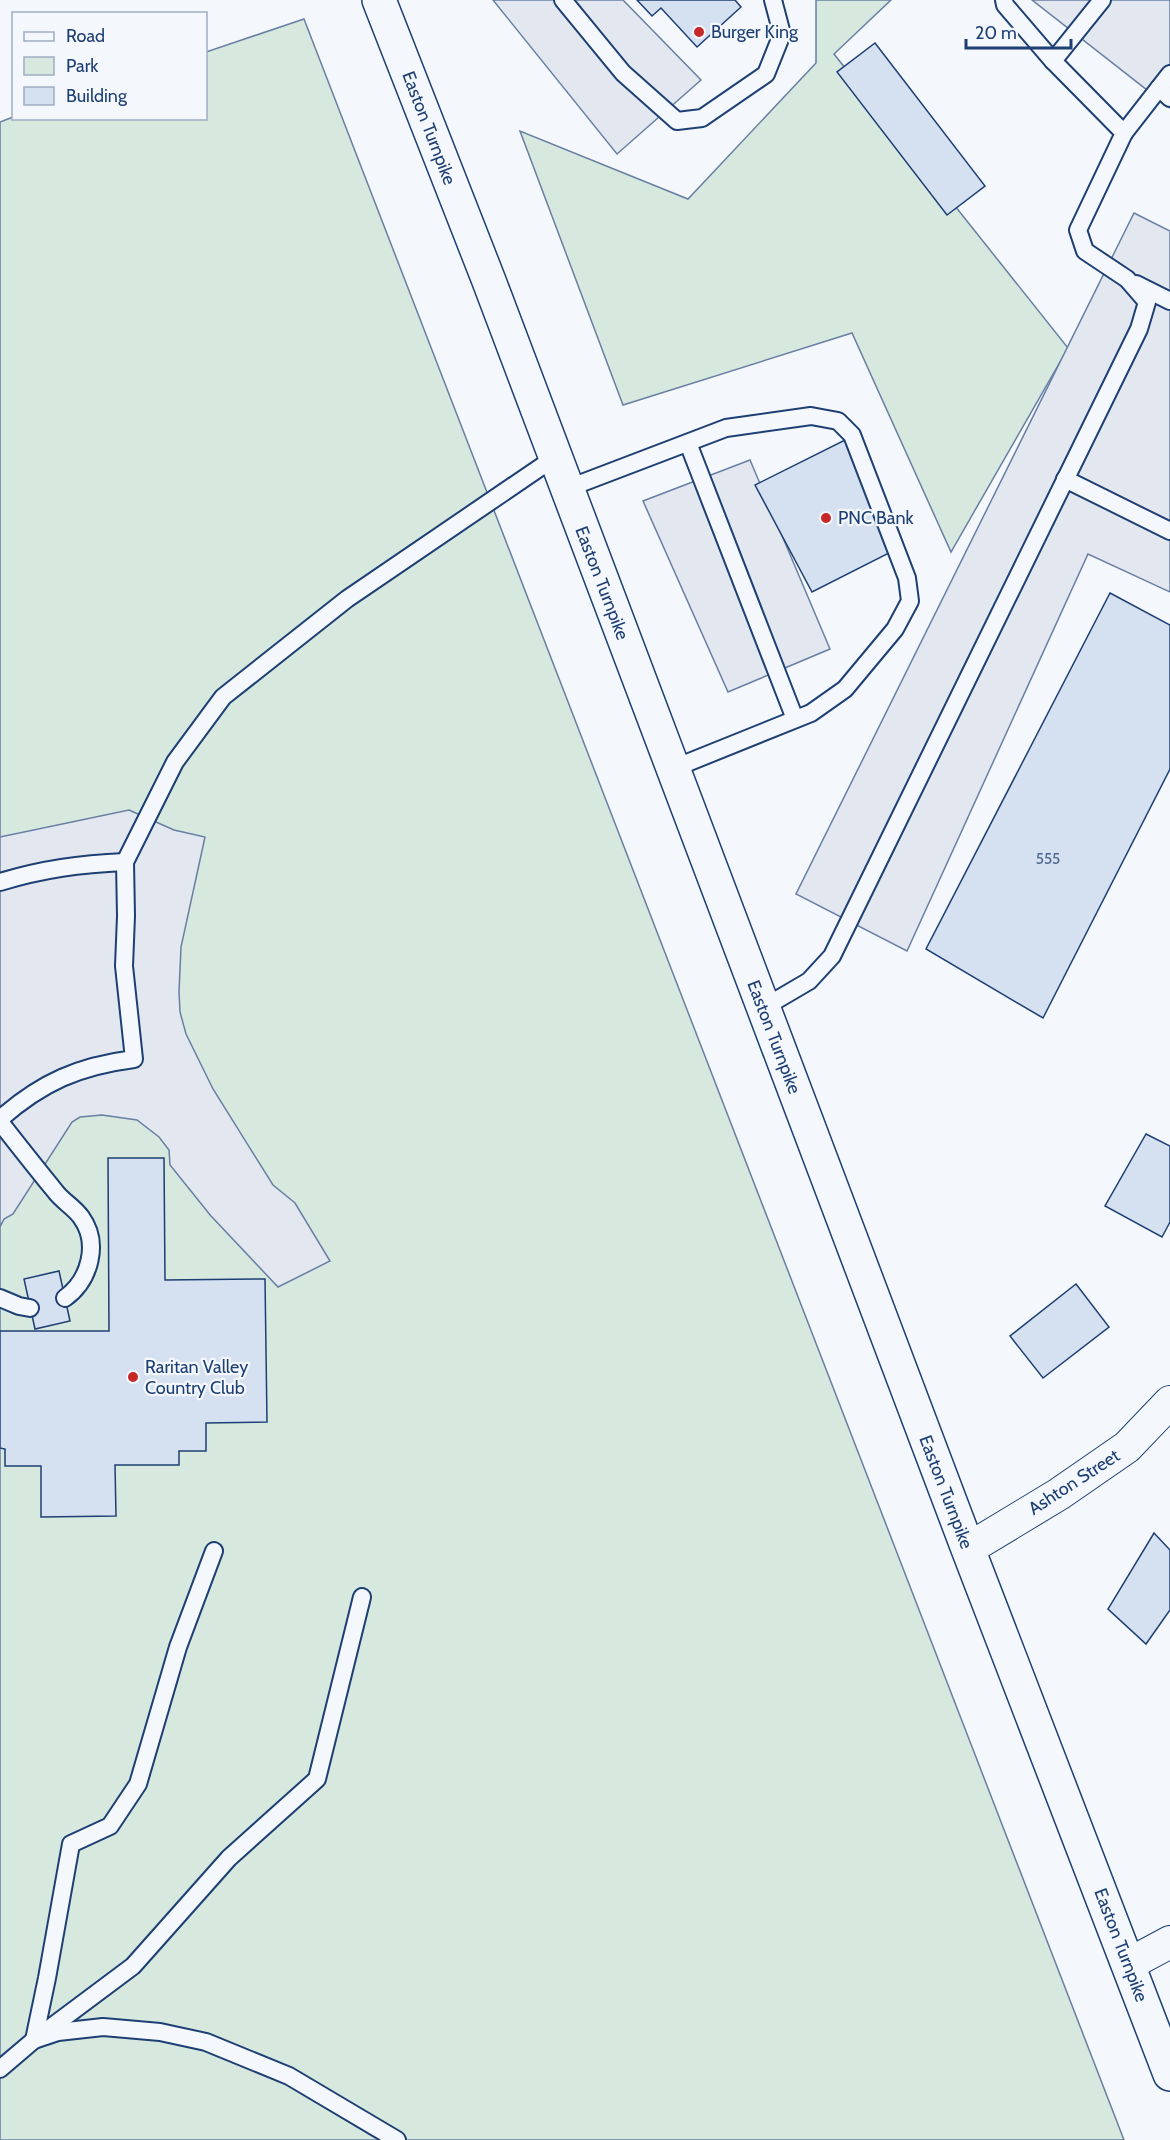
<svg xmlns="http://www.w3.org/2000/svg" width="1170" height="2140" viewBox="0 0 1170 2140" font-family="Cabin,sans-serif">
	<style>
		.green { fill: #d7e8df; stroke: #687fa3; stroke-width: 1.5 }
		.parking { fill: #e3e8f0; stroke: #687fa3; stroke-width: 1.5 }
		.building { fill: #d5e0f0; stroke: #1d3f73; stroke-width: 1.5 }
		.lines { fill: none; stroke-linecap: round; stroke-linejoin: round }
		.service-casing { stroke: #1d3f73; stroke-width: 20 }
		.minor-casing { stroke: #1d3f73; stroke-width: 34 }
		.secondary-casing { stroke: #1d3f73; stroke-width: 36 }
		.service { stroke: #f4f7fb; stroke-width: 16 }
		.minor { stroke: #f4f7fb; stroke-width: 32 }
		.secondary { stroke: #f4f7fb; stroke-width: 33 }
		.poi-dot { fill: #c62828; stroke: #f4f7fb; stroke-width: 2 }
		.labels { text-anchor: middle; stroke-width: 4.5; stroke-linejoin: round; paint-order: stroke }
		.number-label { font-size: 15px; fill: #4b6792 }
		.poi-label { font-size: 18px; fill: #1d3f73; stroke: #f4f7fb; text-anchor: start }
		.street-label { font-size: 18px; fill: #1d3f73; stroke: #f4f7fb }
	</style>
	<rect width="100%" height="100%" fill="#f4f7fb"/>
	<g class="green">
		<path d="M 816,0 L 891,0 L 834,54 L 1068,348 L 951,552 L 852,333 L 623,405 L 520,131 L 688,199 L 816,63 Z"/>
		<path d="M 304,19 L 1124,2140 L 0,2140 L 0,122 L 13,117 L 206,118 L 206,52 Z"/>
	</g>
	<g class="parking">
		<path d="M 493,0 L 623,0 L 701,80 L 617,154 Z"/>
		<path d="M 1032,0 L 1170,0 L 1170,108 Z"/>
		<path d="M 1134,213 L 1170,231 L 1170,592 L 1088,554 L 907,951 L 796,894 Z"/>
		<path d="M 750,460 L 830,649 L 728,692 L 643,501 Z"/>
		<path d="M 129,810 L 174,830 L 205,837 L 181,947 L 179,992 L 180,1012 L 186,1034 L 213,1089 L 273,1185 L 295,1203 L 330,1261 L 278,1287 L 211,1216 L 170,1165 L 169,1150 L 159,1137 L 137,1120 L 102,1115 L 80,1117 L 72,1122 L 13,1214 L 4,1219 L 0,1227 L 0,837 Z"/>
	</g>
	<g class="building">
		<path d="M 637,0 L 735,0 L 741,7 L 697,47 L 661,8 L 652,16 Z"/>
		<path d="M 875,43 L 985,186 L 947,215 L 837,72 Z"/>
		<path d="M 845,440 L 895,550 L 812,592 L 755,485 Z"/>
		<path d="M 1110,593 L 1170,625 L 1170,769 L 1043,1018 L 926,949 Z"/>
		<path d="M 1146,1134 L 1170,1146 L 1170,1222 L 1162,1237 L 1105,1206 Z"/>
		<path d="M 108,1158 L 164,1158 L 165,1280 L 265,1279 L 267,1422 L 206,1423 L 206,1451 L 179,1451 L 179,1465 L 115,1465 L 116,1516 L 41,1517 L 41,1466 L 5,1466 L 5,1449 L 0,1448 L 0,1331 L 109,1331 Z"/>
		<path d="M 59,1271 L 70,1321 L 35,1329 L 24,1279 Z"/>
		<path d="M 1076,1284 L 1109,1327 L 1043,1378 L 1010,1336 Z"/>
		<path d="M 1154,1533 L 1170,1550 L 1170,1610 L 1146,1644 L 1108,1609 Z"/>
	</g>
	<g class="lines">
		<g class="service-casing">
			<g id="service">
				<path d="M 563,0 L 623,73 L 677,121 L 702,118 L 766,74 L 782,34 L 773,0"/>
				<path d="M 1053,61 L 1102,0"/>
				<path d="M 1159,88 L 1170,98"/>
				<path d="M 1124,133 L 1170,74"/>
				<path d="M 1136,284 L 1170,301"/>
				<path d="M 688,443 L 795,719"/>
				<path d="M 1065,479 L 1170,531"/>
				<path d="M 566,489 L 726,428 L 811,416 L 838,421 L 852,435 L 907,578 L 910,601 L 895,629 L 845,689 L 811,713 L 672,769"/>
				<path d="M 0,882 C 43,869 80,864 125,862"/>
				<path d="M 763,1008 L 809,981 L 832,956 L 1139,329 L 1147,302 L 1127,279 L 1085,251 L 1078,230 L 1124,133 L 1053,61 L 1005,5 L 1004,0"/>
				<path d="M 0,1119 C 42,1082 79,1066 134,1059 L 124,966 L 126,916 L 125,862 L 175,762 L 223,697 L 347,599 L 554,458"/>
				<path d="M 0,1122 C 18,1145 36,1168 55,1191 C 62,1201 73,1206 81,1217 C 100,1243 90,1280 65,1298"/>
				<path d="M 0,1298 L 19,1306 L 30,1308"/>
				<path d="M 34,2040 L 133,1966 L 229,1858 L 317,1779 L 362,1597"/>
				<path d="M 34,2040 L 47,1978 L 71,1844 L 110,1826 L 138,1784 L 178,1647 L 214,1551"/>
				<path d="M 0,2069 L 34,2040 L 58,2032 L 103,2027 L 160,2032 L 206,2042 L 289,2076 L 397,2140"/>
			</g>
		</g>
		<g class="minor-casing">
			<g id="minor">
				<path d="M 968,1549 L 1059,1494 L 1127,1447 L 1170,1402"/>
				<path d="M 1129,1964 L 1170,1942"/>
			</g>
		</g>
		<g class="secondary-casing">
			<path id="secondary" d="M 379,0 L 489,281 L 968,1549 L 1170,2074"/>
		</g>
		<use href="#service" class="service"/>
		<use href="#minor" class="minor"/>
		<use href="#secondary" class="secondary"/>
	</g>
	<g class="poi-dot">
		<circle cx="699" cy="32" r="6"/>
		<circle cx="826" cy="518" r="6"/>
		<circle cx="133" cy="1377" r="6"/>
	</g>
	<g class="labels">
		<g class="number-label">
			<text x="1048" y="864">555</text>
		</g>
		<g class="poi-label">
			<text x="711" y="38">Burger King</text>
			<text x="838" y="524">PNC Bank</text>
			<text x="145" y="1373">Raritan Valley<tspan x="145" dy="21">Country Club</tspan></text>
		</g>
		<g class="street-label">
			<text transform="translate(429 128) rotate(69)" y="6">Easton Turnpike</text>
			<text transform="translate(602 583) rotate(69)" y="6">Easton Turnpike</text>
			<text transform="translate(774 1037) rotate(69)" y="6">Easton Turnpike</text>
			<text transform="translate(1074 1482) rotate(-33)" y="6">Ashton Street</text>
			<text transform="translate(946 1492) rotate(69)" y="6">Easton Turnpike</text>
			<text transform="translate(1121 1945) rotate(69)" y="6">Easton Turnpike</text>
		</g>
	</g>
	<rect x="12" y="12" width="195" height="108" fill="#f4f7fb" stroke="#9eadc5" stroke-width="1.5"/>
	<rect x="24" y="32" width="30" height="9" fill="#f4f7fb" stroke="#9eadc5" stroke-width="1.5"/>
	<text x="66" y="42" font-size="18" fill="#1d3f73">Road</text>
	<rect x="24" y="57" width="30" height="18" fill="#d7e8df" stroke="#9eadc5" stroke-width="1.5"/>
	<text x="66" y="72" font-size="18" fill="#1d3f73">Park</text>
	<rect x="24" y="87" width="30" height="18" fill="#d5e0f0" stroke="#9eadc5" stroke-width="1.5"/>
	<text x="66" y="102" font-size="18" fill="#1d3f73">Building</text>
	<path d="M966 39v9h105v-9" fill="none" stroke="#1d3f73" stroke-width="3"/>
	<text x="975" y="39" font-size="18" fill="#1d3f73" stroke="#f4f7fb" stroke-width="4.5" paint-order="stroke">20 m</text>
</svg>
